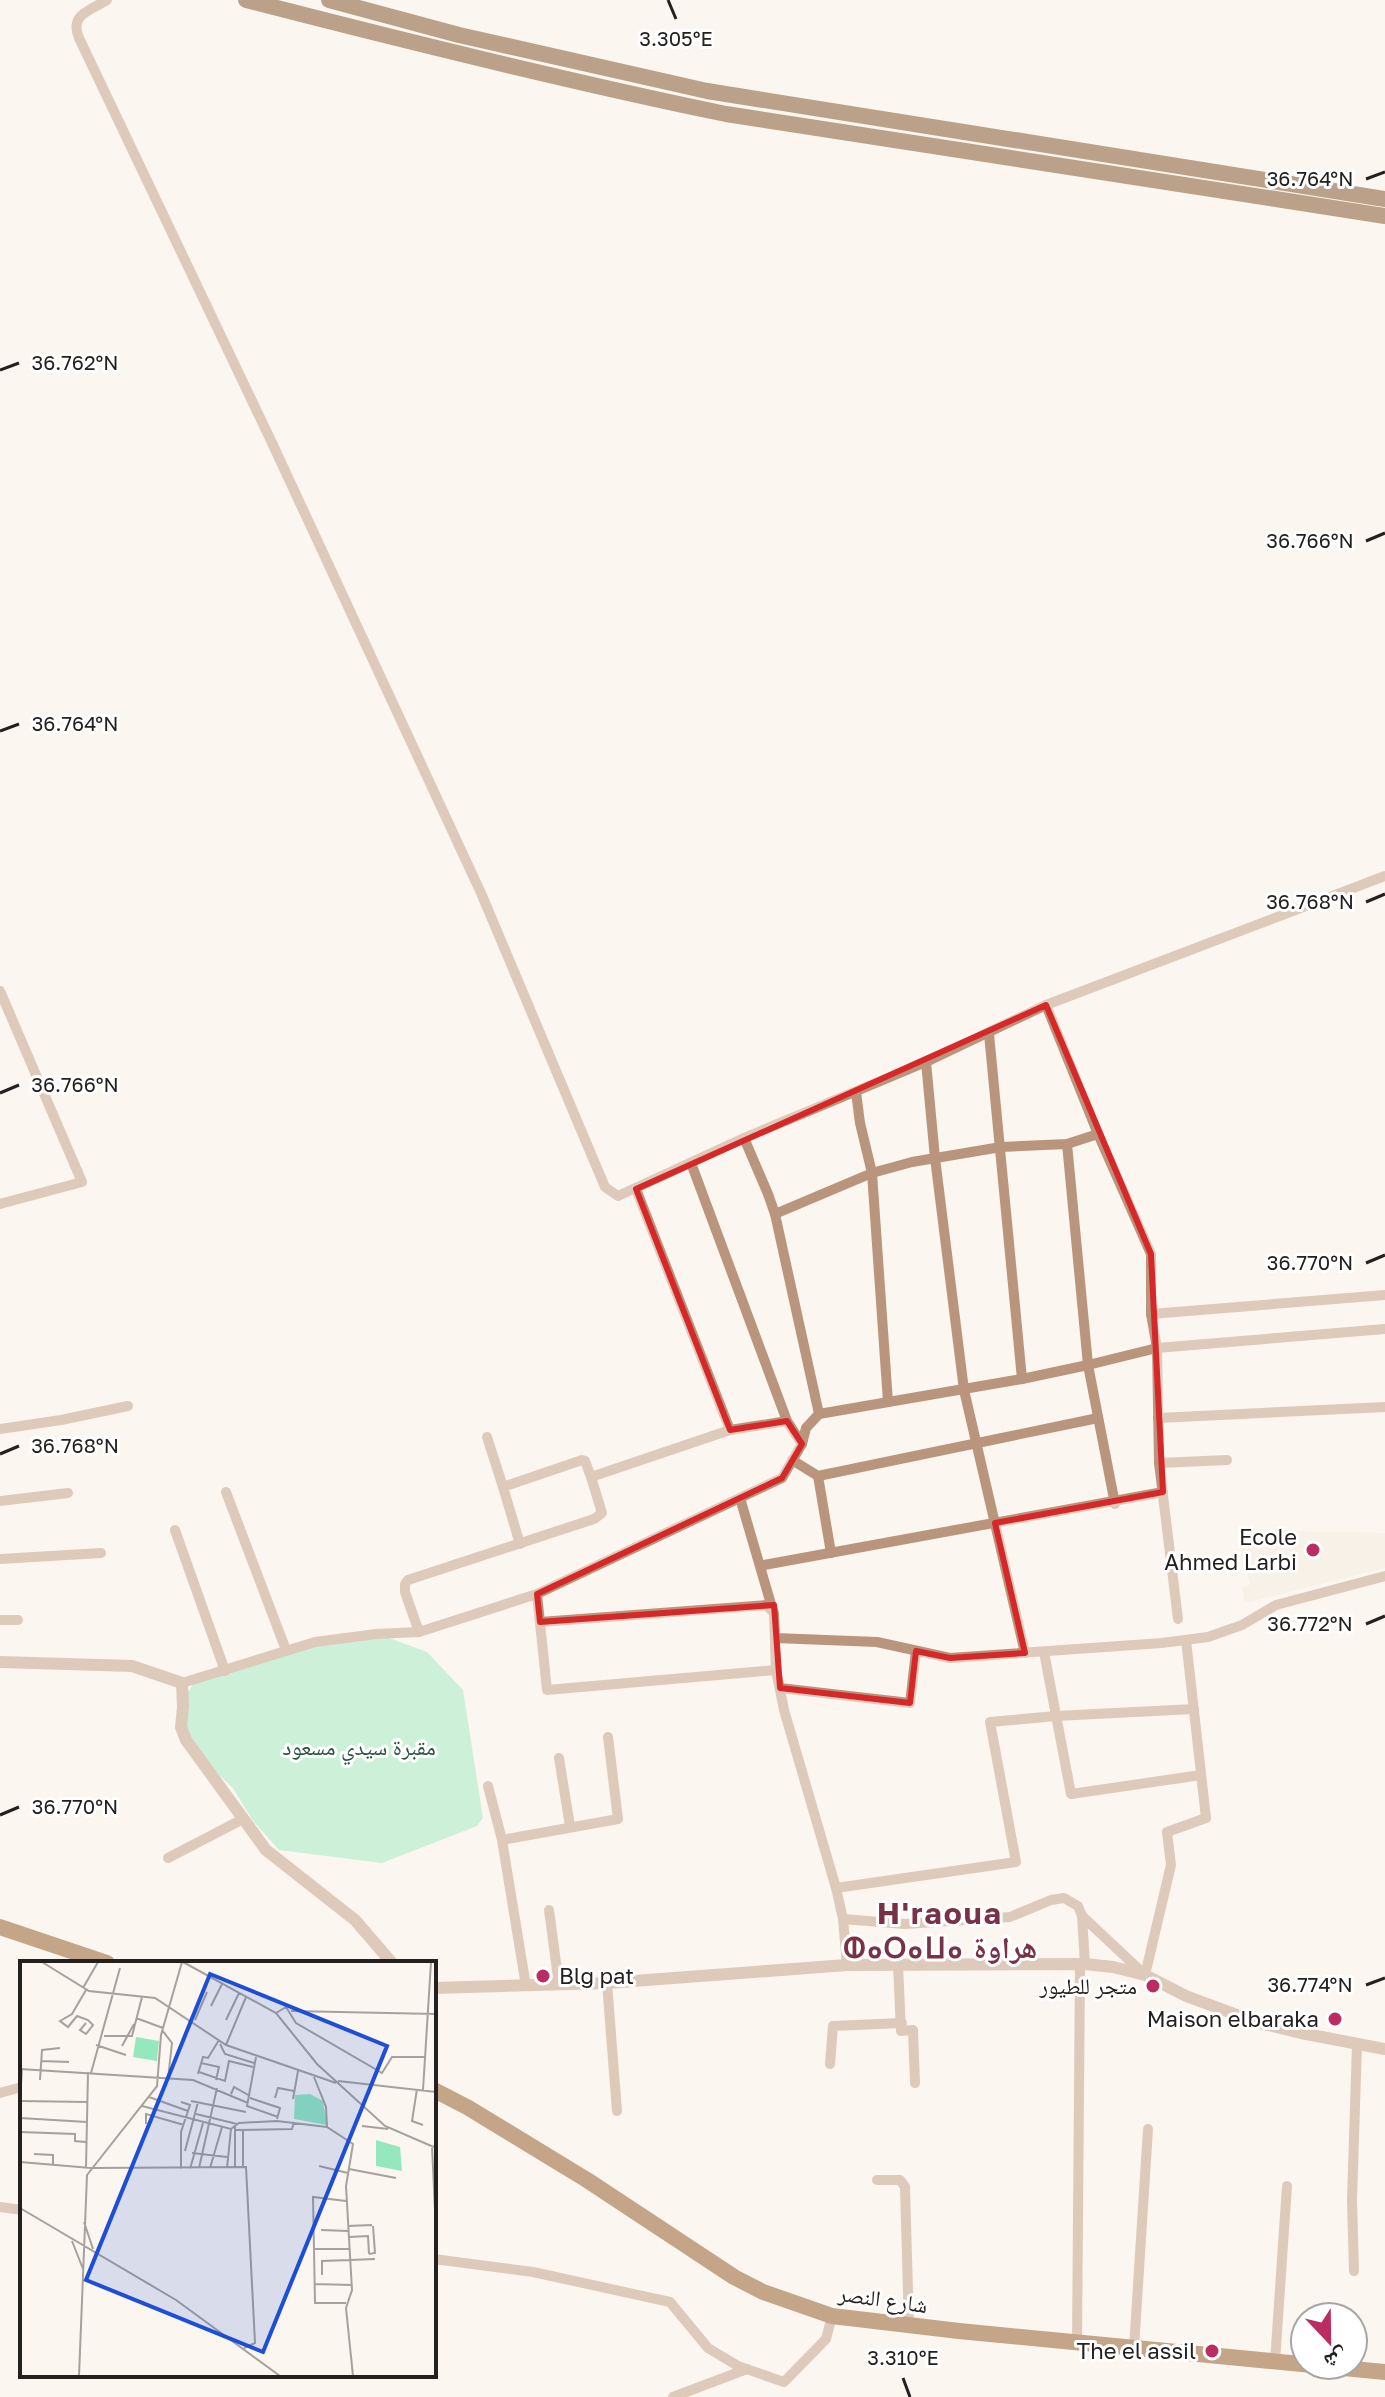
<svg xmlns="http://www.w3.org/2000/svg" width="1385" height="2397" viewBox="0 0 1385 2397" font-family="'Golos Text','Noto Naskh Arabic','Noto Sans Tifinagh',sans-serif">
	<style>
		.built { fill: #f3eadd }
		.green { fill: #95e8bd }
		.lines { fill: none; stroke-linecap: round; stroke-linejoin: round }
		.minor { stroke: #ba957d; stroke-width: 10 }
		.tertiary { stroke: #ba957d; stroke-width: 12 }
		.primary { stroke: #82430c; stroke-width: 16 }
		.trunk { stroke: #6e3a0e; stroke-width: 16 }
		.marked { fill: none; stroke: #d62828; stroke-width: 6; stroke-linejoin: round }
		.ticks { fill: none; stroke: #23211f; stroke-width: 3 }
		.poi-dot { fill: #ba2d61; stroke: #fff; stroke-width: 3 }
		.labels { text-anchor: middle; stroke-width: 6; stroke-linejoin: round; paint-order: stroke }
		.poi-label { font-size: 22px; fill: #23211f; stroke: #fff; text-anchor: end }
		.park-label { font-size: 22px; fill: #27533e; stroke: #fff }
		.street-label { font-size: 22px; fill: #23211f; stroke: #fff }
		.district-label { font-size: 30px; font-weight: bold; letter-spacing: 2px; fill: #783247; stroke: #fff }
		.inset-road { fill: none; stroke: #a5a19c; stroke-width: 2 }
		.view { fill: #1d4ed8; fill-opacity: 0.15; stroke: #1d4ed8; stroke-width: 4 }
		.inset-edge { fill: none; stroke: #23211f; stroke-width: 4 }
		.ticks-label { font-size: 20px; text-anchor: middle; fill: #23211f; stroke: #fff; stroke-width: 6; stroke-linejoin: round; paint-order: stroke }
	</style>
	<rect width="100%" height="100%" fill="#fbf6ef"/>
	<path class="built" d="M 1237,1530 L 1385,1533 L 1385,1568 L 1245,1603 L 1242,1587 L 1250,1585 Z"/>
	<path class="green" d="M 378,1634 L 427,1652 L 463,1690 L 483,1818 L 477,1826 L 382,1863 L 279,1850 L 253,1821 L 233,1788 L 205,1762 L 185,1732 L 185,1697 L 196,1679 L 278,1650 Z"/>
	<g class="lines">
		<g class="minor">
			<path d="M 107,0 C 90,11 69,14 79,38 L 273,445 L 481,893 L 605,1187 L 618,1196 L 744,1138 L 926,1062 L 1046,1005 L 1385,876"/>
			<path d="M 0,991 L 82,1182 L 0,1204"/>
			<path d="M 1046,1005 L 1098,1134 L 1151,1254 L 1151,1314 L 1157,1348 L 1159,1463 L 1227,1460"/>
			<path d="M 989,1034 L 1022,1379"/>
			<path d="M 926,1062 L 935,1158 L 964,1390 L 1025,1653"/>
			<path d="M 856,1092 L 860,1123 L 872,1173 L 888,1402"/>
			<path d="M 744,1138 L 768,1194 L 775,1214 L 819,1414"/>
			<path d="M 1067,1144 L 1088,1365 L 1115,1504"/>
			<path d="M 691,1163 L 787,1421 L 802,1444"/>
			<path d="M 636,1189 L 730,1430"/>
			<path d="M 775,1214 L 872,1173 L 912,1162 L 1001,1147 L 1067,1144 L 1098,1134"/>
			<path d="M 1151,1314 L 1385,1295"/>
			<path d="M 1158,1418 L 1385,1407"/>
			<path d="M 0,1429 L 61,1420 L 128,1406"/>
			<path d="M 487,1437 L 503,1487"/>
			<path d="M 792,1460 L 818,1476 L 1098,1418"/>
			<path d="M 1159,1463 L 1178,1619"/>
			<path d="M 818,1476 L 831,1553"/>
			<path d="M 226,1492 L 286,1650"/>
			<path d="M 740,1498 L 773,1611"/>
			<path d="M 0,1501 L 68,1493"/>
			<path d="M 175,1530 L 225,1671"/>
			<path d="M 520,1544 L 503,1487 L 582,1460 L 585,1461 L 591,1477"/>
			<path d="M 0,1559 L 101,1553"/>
			<path d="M 764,1565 L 1163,1492"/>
			<path d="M 537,1594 L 547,1690 L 776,1670"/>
			<path d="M 0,1620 L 18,1620"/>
			<path d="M 540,1622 L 766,1605 L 774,1613 L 776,1670 L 784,1710 L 836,1888 L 843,1919 L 847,1965"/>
			<path d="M 419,1632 L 405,1592 L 405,1584 L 408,1580 L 594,1519 L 602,1513 L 591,1477 L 730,1430 L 787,1421"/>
			<path d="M 775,1638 L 877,1642 L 950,1658 L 1162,1643 L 1208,1637 L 1242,1625 L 1276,1605 L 1385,1576"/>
			<path d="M 1044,1652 L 1071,1794 L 1201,1775"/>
			<path d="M 182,1683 L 315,1642 L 376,1634 L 419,1632 L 537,1594 L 782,1478 L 802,1444 L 806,1428 L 819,1414 L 1022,1379 L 1088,1365 L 1157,1348 L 1385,1329"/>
			<path d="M 780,1688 L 910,1703 L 916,1651"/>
			<path d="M 559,1758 L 570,1826"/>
			<path d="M 488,1786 L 502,1840 L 526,1986"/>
			<path d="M 502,1840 L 618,1819 L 608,1737"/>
			<path d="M 168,1858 L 243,1819"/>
			<path d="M 836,1888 L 1016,1862 L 990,1722 L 1056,1716 L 1194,1709"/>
			<path d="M 549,1910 L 559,1985"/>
			<path d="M 1082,1916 L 1085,1964"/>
			<path d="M 843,1919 L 905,1924 L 1010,1917 L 1051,1900 L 1064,1898 L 1078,1906 L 1082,1916 L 1145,1975"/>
			<path d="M 898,1965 L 901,2031 L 913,2030 L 915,2083"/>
			<path d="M 1145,1975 L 1171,1865 L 1167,1832 L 1206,1818 L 1186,1640"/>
			<path d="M 607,1983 L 617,2111"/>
			<path d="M 830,2064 L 833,2026 L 902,2023"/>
			<path d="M 0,2093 L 22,2087"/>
			<path d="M 877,2180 L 900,2180 L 905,2187 L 909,2326"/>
			<path d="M 0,2207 L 22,2210"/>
			<path d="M 434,2259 L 533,2272 L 670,2302 L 708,2348 L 738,2366 L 784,2382 L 826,2339 L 832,2316"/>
			<path d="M 1354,2271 L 1352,2200 L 1357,2044"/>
			<path d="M 1077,2343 L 1080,1965"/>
			<path d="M 1134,2348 L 1148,2129"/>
			<path d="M 1275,2362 L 1287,2186"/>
			<path d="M 673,2397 L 747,2369"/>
		</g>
		<g class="tertiary">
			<path d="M 0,1662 L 132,1666 L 182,1683 L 183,1707 L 181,1727 L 186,1740 L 266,1850 L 355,1920 L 392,1963"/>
			<path d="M 434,1988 L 607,1983 L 847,1965 L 1085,1964 L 1113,1967 L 1145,1975 L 1186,1996 L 1256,2022 L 1301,2033 L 1385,2049"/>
		</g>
		<g class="primary">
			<path d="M 0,1927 L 107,1963"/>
			<path d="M 434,2090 L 467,2107 L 587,2180 L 734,2277 L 763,2292 L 832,2316 L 959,2331 L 1385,2372"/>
		</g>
		<g class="trunk">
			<path d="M 246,0 C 405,41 565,81 726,114 L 1385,216"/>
			<path d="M 329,0 L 459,35 L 707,91 L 1385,199"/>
		</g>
	</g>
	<path d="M0 0H1385V2397H0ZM 1046,1005 L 1151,1254 L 1163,1492 L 995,1523 L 1025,1653 L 950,1658 L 916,1651 L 910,1703 L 780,1688 L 774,1605 L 540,1622 L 537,1594 L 782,1478 L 802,1444 L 787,1421 L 730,1430 L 636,1189 Z" fill="#fbf6ef" fill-opacity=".55" fill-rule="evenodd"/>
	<path class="marked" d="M 1046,1005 L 1151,1254 L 1163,1492 L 995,1523 L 1025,1653 L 950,1658 L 916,1651 L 910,1703 L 780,1688 L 774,1605 L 540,1622 L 537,1594 L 782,1478 L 802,1444 L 787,1421 L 730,1430 L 636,1189 Z"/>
	<path class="ticks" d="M 668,0 L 676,19M 1366,179 L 1385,172M 0,370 L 19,363M 1366,541 L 1385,533M 0,731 L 19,724M 1366,902 L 1385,894M 0,1093 L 19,1085M 1366,1263 L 1385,1255M 0,1454 L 19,1446M 1366,1624 L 1385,1616M 0,1815 L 19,1807M 1366,1985 L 1385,1978M 903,2378 L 910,2397"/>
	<g class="poi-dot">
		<circle cx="1313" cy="1550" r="8"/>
		<circle cx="543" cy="1976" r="8"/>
		<circle cx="1153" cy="1986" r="8"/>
		<circle cx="1335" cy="2019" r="8"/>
		<circle cx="1212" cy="2351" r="8"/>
	</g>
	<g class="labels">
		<g class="poi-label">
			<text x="1297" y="1545">Ecole<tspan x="1297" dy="25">Ahmed Larbi</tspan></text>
			<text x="559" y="1984" text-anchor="start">Blg pat</text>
			<text x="1137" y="1994">متجر للطيور</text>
			<text x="1319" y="2027">Maison elbaraka</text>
			<text x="1196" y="2359">The el assil</text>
		</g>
		<g class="park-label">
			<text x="359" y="1755">مقبرة سيدي مسعود</text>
		</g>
		<g class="street-label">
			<text transform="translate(883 2299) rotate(8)" y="8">شارع النصر</text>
		</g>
		<g class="district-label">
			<text x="940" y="1924">H'raoua<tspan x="940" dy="34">ⵀⴰⵔⴰⵡⴰ هراوة</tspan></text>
		</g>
	</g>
	<g transform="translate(20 1961)">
		<rect width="416" height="416" fill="#fbf6ef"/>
		<path d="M 116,76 L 139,80 L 137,100 L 113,96 ZM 290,133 L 303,140 L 307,164 L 274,158 L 275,134 ZM 356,179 L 380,186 L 382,210 L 356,205 Z" fill="#95e8bd"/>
		<path class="inset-road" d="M 22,1 L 69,30 L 135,37 L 206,84 L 316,122M 163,1 L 256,52 L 297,103 L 365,165 L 416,187M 63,27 L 78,1M 191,45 L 202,23M 271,50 L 416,53M 256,52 L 266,46 L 276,62 L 362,112 L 372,96 L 405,96M 116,57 L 143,67M 175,59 L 187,31M 206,59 L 219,32M 66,62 L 60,69 L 66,73 L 73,64 L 68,59 L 57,55 L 48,66 L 40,60 L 52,53 L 66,29M 142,69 L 152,82 L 148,118M 84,75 L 112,75 L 122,36M 200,83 L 205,93 L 234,102M 76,84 L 106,94M 206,84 L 226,36M 102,85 L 114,63M 236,96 L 227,145 L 258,156M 21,100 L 49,101M 181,102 L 199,106 L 196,119M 0,108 L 173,119 L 228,142M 179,111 L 205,120 L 209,100 L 233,106M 71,112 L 100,7M 178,113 L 183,96 L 188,97 L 199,79M 294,116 L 306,146 L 307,166 L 333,183 L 326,225 L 332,329 L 326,347 L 333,415M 20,119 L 22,89 L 40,87M 318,120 L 416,131M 397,128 L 392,160 L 403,164M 403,129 L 411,1M 211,133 L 214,126 L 230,135M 129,136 L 168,150M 230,137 L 260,147 L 257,158M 255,137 L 258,127 L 274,130M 273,138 L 278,110M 0,139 L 2,108M 0,140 L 67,141M 171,140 L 226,151M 122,145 L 211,168 L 219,162 L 257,160 L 307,166M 176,153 L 217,163M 0,157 L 67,161M 126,163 L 126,153 L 164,164M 342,165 L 368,168M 216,169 L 272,168 L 274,161M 0,171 L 55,173 L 55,180 L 66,181M 412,185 L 416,271M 165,190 L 178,141M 172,192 L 207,196M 14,193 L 33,194 L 33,203M 0,201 L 71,207 L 226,206 L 235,382 L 224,387M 299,205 L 328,212M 66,206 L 68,111M 223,206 L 223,170M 179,207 L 197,127M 190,207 L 202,166M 207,207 L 211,168M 215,207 L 215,166M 161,208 L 161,171 L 170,144 L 161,141M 170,208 L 183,162M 329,208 L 376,217M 326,240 L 293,236 L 295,342 L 326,342M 0,247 L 156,339 L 260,415M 64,261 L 73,288M 328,265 L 352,264M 301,269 L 328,270M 329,276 L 348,275 L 349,293M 52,280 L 63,308M 295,288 L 330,288M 349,293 L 355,292 L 353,265M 330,299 L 355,298M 302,314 L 302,300 L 330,299M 295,323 L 332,324M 59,415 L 67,214 L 137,125 L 141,74 L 162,1"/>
		<path class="view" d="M 190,13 L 367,85 L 243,391 L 66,319 Z"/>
		<rect width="416" height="416" class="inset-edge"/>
	</g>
	<g class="ticks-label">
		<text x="676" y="46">3.305°E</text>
		<text x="1310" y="186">36.764°N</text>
		<text x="75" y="370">36.762°N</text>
		<text x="1310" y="548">36.766°N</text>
		<text x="75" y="731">36.764°N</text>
		<text x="1310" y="909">36.768°N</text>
		<text x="75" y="1092">36.766°N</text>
		<text x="1310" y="1270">36.770°N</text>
		<text x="75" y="1453">36.768°N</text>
		<text x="1310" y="1631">36.772°N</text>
		<text x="75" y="1814">36.770°N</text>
		<text x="1310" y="1992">36.774°N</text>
		<text x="903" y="2365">3.310°E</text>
	</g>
	<g transform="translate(1329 2341) rotate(158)"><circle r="38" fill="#ffffff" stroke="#a7a6a5" stroke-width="2"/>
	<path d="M0-6L14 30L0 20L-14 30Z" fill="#ba2d61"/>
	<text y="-12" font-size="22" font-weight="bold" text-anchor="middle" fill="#23211f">ش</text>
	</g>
</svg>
